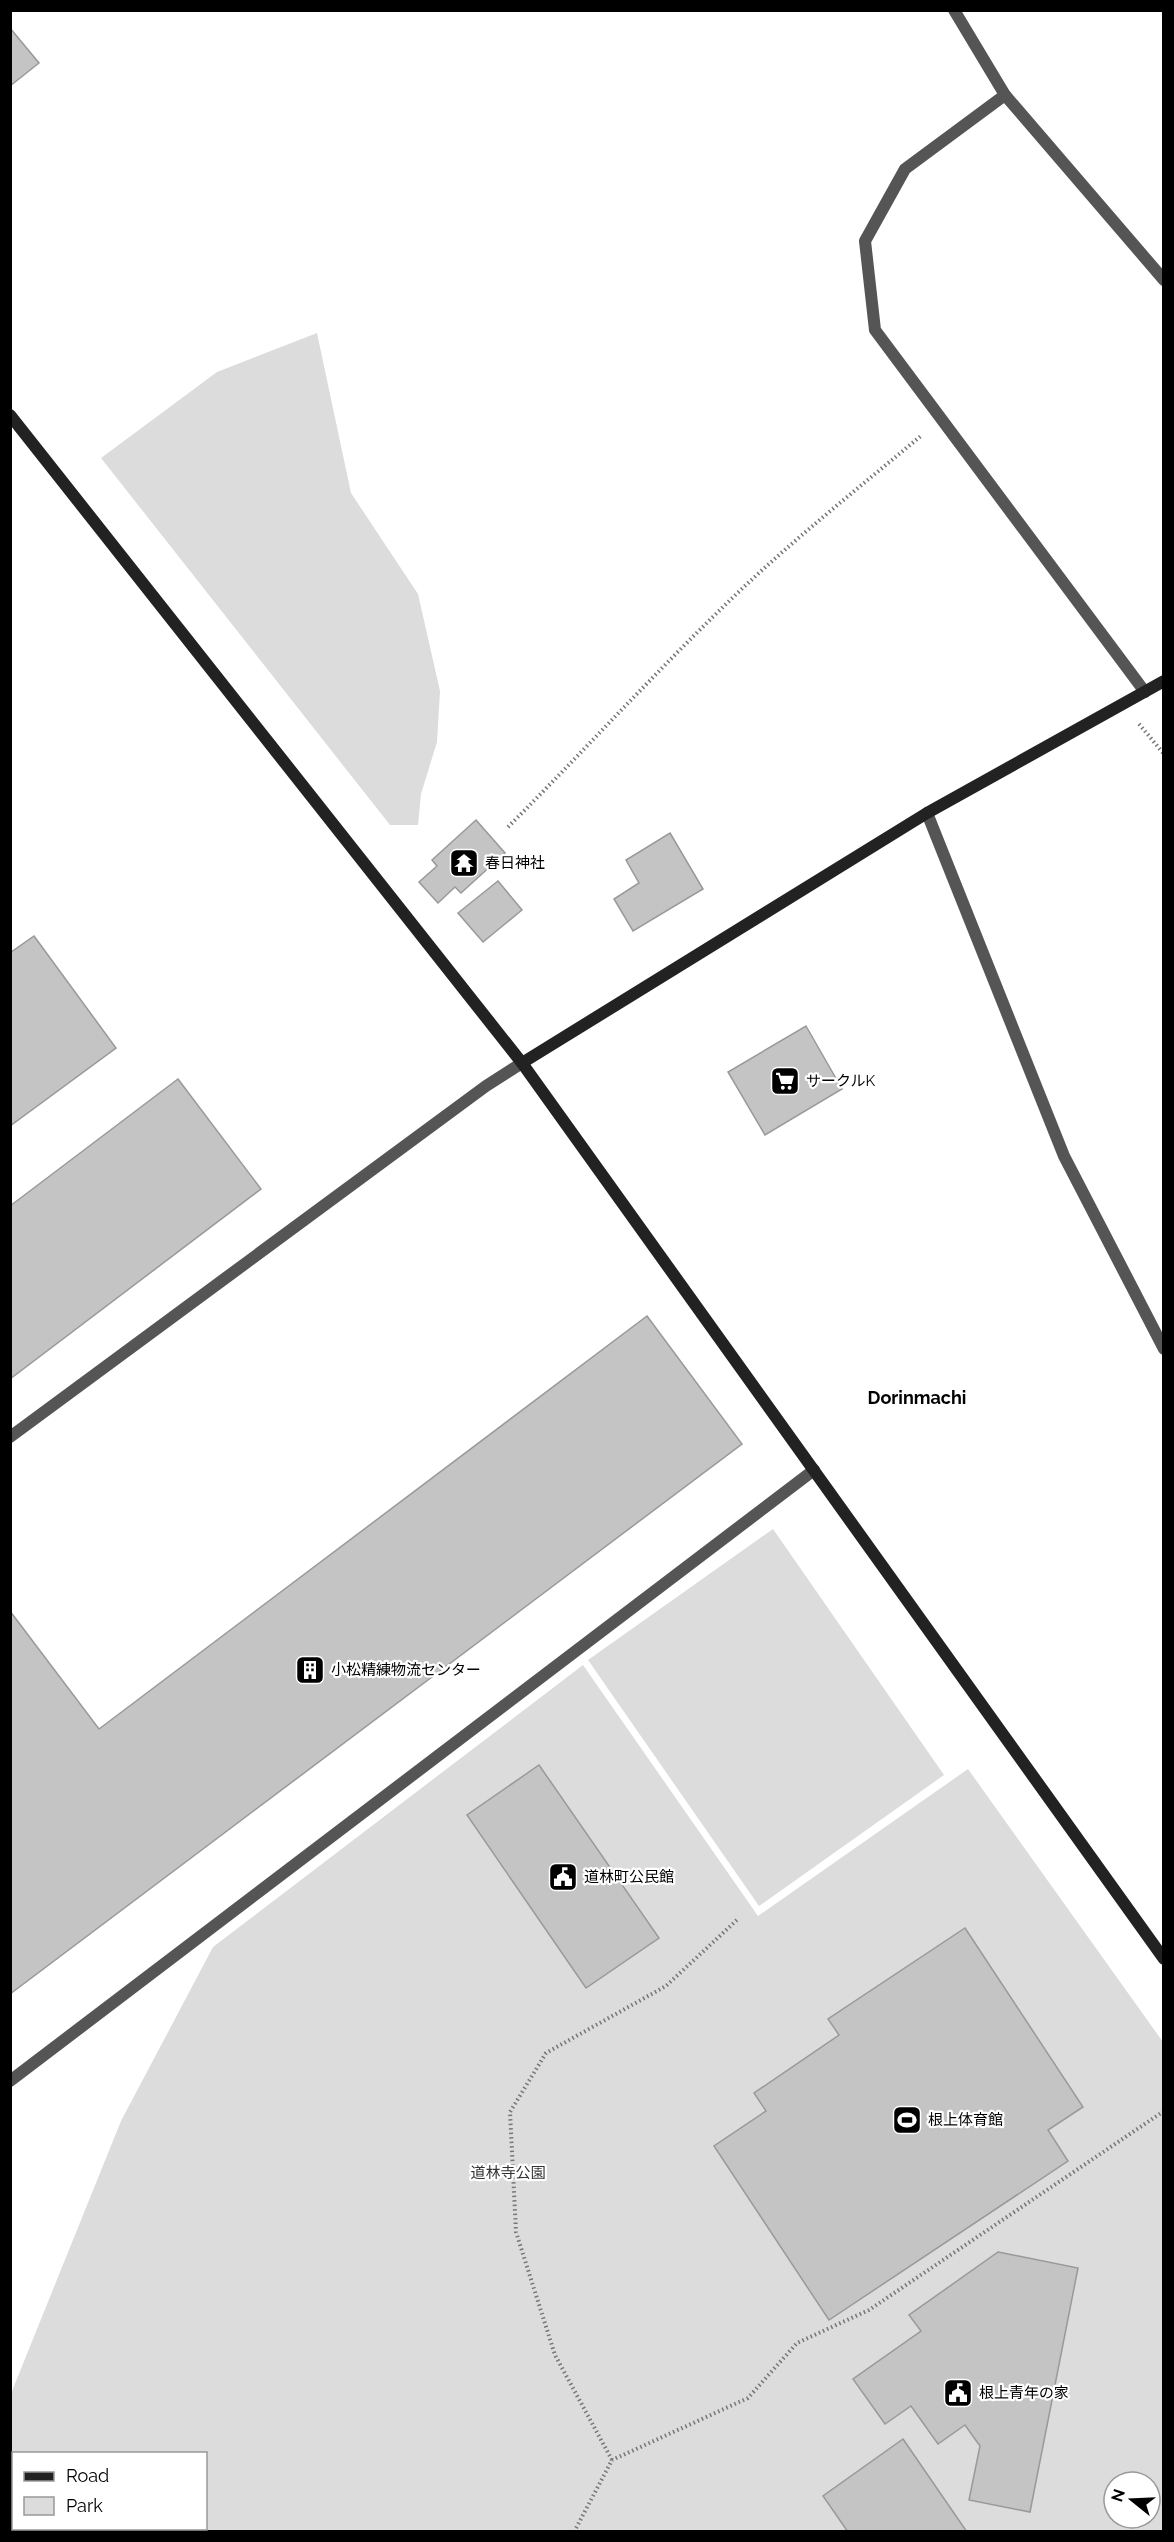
<svg xmlns="http://www.w3.org/2000/svg" width="1174" height="2542" viewBox="0 0 1174 2542" font-family="Raleway,'Noto Sans JP',sans-serif">
	<style>
		.green { fill: #dcdcdc; fill-rule: evenodd }
		.building { fill: #c4c4c4; stroke: #999; stroke-width: 1.5 }
		.lines { fill: none; stroke-linecap: round; stroke-linejoin: round }
		.path { stroke: #777; stroke-width: 4; stroke-dasharray: 1.5 3; stroke-linecap: butt }
		.street { stroke: #555; stroke-width: 12 }
		.secondary { stroke: #222; stroke-width: 12 }
		.labels { text-anchor: middle; stroke-width: 4.5; stroke-linejoin: round; paint-order: stroke }
		.poi-label { font-size: 15px; fill: #000; stroke: #fff; text-anchor: start }
		.park-label { font-size: 15px; fill: #333; stroke: #fff }
		.quarter-label { font-size: 18px; font-weight: bold; fill: #000; stroke: #fff }
	</style>
	<rect width="100%" height="100%" fill="#fff"/>
	<g class="green">
		<path d="M 317,333 L 351,493 L 418,594 L 440,691 L 437,742 L 421,794 L 418,825 L 390,825 L 101,458 L 217,372 Z"/>
		<path d="M 773,1529 L 944,1775 L 759,1906 L 588,1660 Z"/>
		<path d="M 583,1665 L 758,1916 L 968,1769 L 1163,2042 L 1163,2531 L 11,2531 L 10,2396 L 121,2121 L 213,1947 ZM 14,2454 L 206,2454 L 206,2528 L 14,2528 ZM 1114,2482 L 1150,2482 L 1150,2518 L 1114,2518 Z"/>
	</g>
	<g class="building">
		<path d="M 10,28 L 39,63 L 10,86 Z"/>
		<path d="M 476,820 L 505,853 L 461,893 L 455,887 L 438,903 L 419,882 L 437,866 L 432,860 Z"/>
		<path d="M 670,833 L 703,889 L 633,931 L 614,899 L 639,883 L 626,860 Z"/>
		<path d="M 498,881 L 522,910 L 483,942 L 458,913 Z"/>
		<path d="M 34,936 L 116,1048 L 10,1126 L 10,953 Z"/>
		<path d="M 806,1026 L 842,1089 L 765,1135 L 728,1072 Z"/>
		<path d="M 178,1079 L 261,1189 L 10,1379 L 10,1206 Z"/>
		<path d="M 647,1316 L 742,1444 L 10,1994 L 10,1611 L 99,1729 Z"/>
		<path d="M 539,1765 L 659,1938 L 586,1988 L 467,1815 Z"/>
		<path d="M 965,1928 L 1083,2107 L 1048,2130 L 1068,2161 L 829,2320 L 714,2146 L 766,2111 L 754,2093 L 839,2035 L 828,2019 Z"/>
		<path d="M 998,2252 L 1078,2268 L 1030,2512 L 969,2500 L 980,2446 L 965,2425 L 938,2444 L 911,2406 L 885,2424 L 853,2379 L 921,2331 L 909,2315 Z"/>
		<path d="M 903,2439 L 967,2532 L 848,2532 L 823,2496 Z"/>
	</g>
	<g class="lines">
		<g class="path">
			<path d="M 1139,724 L 1164,754"/>
			<path d="M 508,827 C 580,755 649,679 722,608 C 785,546 855,491 922,435"/>
			<path d="M 612,2460 L 555,2355 L 516,2232 L 510,2112 L 546,2053 L 666,1986 L 738,1919"/>
			<path d="M 574,2532 L 612,2460 L 748,2398 L 797,2343 L 869,2310 L 1164,2111"/>
		</g>
		<g class="street">
			<path d="M 954,10 L 1005,95 L 1164,280"/>
			<path d="M 1005,95 L 905,169 L 865,241 L 875,330 L 1145,692"/>
			<path d="M 927,813 L 1064,1156 L 1164,1349"/>
			<path d="M 10,1437 L 486,1086 L 522,1063"/>
			<path d="M 10,2081 L 814,1470"/>
		</g>
		<g class="secondary">
			<path d="M 10,415 L 522,1063 L 1164,1959"/>
			<path d="M 522,1063 L 927,813 L 1164,681"/>
		</g>
	</g>
	<defs>
		<g id="temple-square" transform="scale(1.5)"><rect x="-9" y="-9" width="18" height="18" rx="4" fill="#000" stroke="#fff"/><path d="M0-6L5-2H3V0L6.5 2.5H4V6H1.5V3h-3V6H-4V2.5H-6.5L-3 0V-2H-5Z" fill="#fff"/></g>
		<g id="supermarket-square" transform="scale(1.5)"><rect x="-9" y="-9" width="18" height="18" rx="4" fill="#000" stroke="#fff"/><path d="M-6-5.5h2.5l.6 2H6L4.5 2H-2.5L-4.4-4H-6ZM-1.5 3.2a1.3 1.3 0 1 0 .1 0ZM3 3.2a1.3 1.3 0 1 0 .1 0Z" fill="#fff"/></g>
		<g id="building-square" transform="scale(1.5)"><rect x="-9" y="-9" width="18" height="18" rx="4" fill="#000" stroke="#fff"/><path d="M-4-6H4V6H1V3H-1V6H-4ZM-2.5-4.3h1.7v1.8h-1.7ZM.8-4.3h1.7v1.8H.8ZM-2.5-1h1.7V.8h-1.7ZM.8-1h1.7V.8H.8Z" fill="#fff"/></g>
		<g id="civic-square" transform="scale(1.5)"><rect x="-9" y="-9" width="18" height="18" rx="4" fill="#000" stroke="#fff"/><path d="M-.6-6.5H3V-4.5H.6V-3L4-1V1h2V6H-6V1h2V-1L-.6-3ZM-1.2 2.5V6h2.4V2.5Z" fill="#fff"/></g>
		<g id="stadium-square" transform="scale(1.5)"><rect x="-9" y="-9" width="18" height="18" rx="4" fill="#000" stroke="#fff"/><path d="M0-5a6.5 5 0 1 0 0 10a6.5 5 0 1 0 0-10ZM-3.5-1.8h7v3.6h-7Z" fill="#fff"/></g>
	</defs>
	<g fill-rule="evenodd">
		<use href="#temple-square" x="464" y="863"/>
		<use href="#supermarket-square" x="785" y="1081"/>
		<use href="#building-square" x="310" y="1670"/>
		<use href="#civic-square" x="563" y="1877"/>
		<use href="#stadium-square" x="907" y="2120"/>
		<use href="#civic-square" x="958" y="2393"/>
	</g>
	<g class="labels">
		<g class="poi-label">
			<text x="485" y="868">春日神社</text>
			<text x="806" y="1086">サークルK</text>
			<text x="331" y="1675">小松精練物流センター</text>
			<text x="584" y="1882">道林町公民館</text>
			<text x="928" y="2125">根上体育館</text>
			<text x="979" y="2398">根上青年の家</text>
		</g>
		<g class="park-label">
			<text x="508" y="2178">道林寺公園</text>
		</g>
		<g class="quarter-label">
			<text x="917" y="1404">Dorinmachi</text>
		</g>
	</g>
	<rect width="1174" height="2542" fill="none" stroke="#000000" stroke-width="24"/>
	<rect x="12" y="2452" width="195" height="78" fill="#ffffff" stroke="#999999" stroke-width="1.5"/>
	<rect x="24" y="2472" width="30" height="9" fill="#222222" stroke="#999999" stroke-width="1.5"/>
	<text x="66" y="2482" font-size="18" fill="#000000">Road</text>
	<rect x="24" y="2497" width="30" height="18" fill="#dcdcdc" stroke="#999999" stroke-width="1.5"/>
	<text x="66" y="2512" font-size="18" fill="#000000">Park</text>
	<g transform="translate(1132 2500) rotate(288)"><circle r="28" fill="#ffffff" stroke="#999999" stroke-width="1.5"/>
	<path d="M0-4.5L10 22L0 15L-10 22Z" fill="#000000"/>
	<text y="-9" font-size="16" font-weight="bold" text-anchor="middle" fill="#000000">N</text>
	</g>
</svg>
